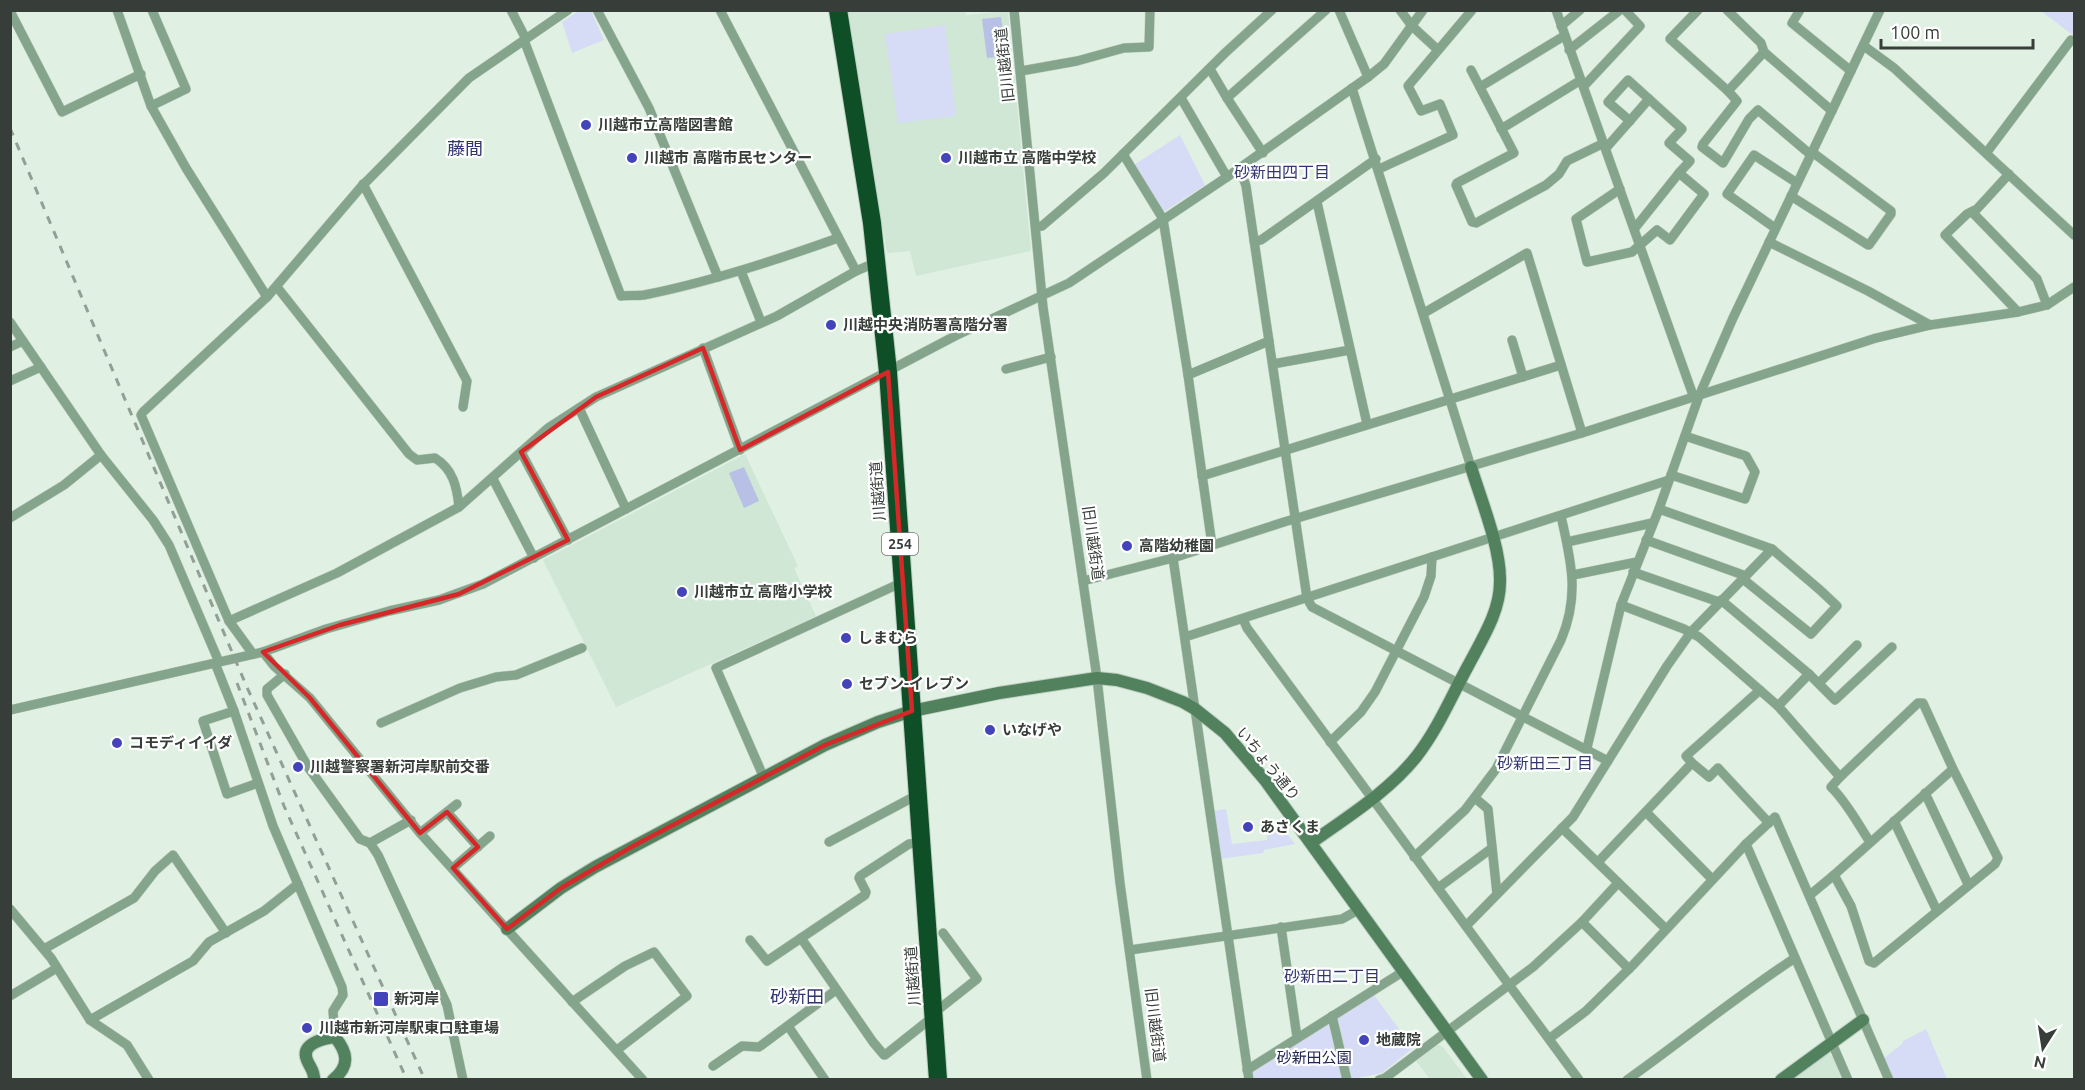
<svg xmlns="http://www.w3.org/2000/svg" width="2085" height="1090" viewBox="0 0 2085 1090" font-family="Ubuntu,'Noto Sans JP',sans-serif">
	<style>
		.built { fill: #cfe7d4 }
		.green { fill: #d6dbf6 }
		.water { fill: #b8c0e6 }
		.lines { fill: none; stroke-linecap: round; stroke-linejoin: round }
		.street-casing { stroke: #becdc1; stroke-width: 10 }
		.secondary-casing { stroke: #becdc1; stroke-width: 14 }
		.highway-casing { stroke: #becdc1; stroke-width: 20 }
		.street { stroke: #84a58b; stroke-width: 9 }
		.secondary { stroke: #51825d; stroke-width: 12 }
		.highway { stroke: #0f4f28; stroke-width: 18 }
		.rail { stroke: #929f95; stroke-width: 3; stroke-dasharray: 8 8; stroke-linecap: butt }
		.marked { fill: none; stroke: #d62828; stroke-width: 4.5; stroke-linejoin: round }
		.poi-dot { fill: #4344ba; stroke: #fff; stroke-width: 2 }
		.labels { text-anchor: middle; stroke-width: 4.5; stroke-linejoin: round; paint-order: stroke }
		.shield { fill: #fff; stroke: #737874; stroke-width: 1.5 }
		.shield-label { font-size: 14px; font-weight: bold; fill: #373e39 }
		.street-label { font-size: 15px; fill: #373e39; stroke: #fff }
		.poi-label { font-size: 15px; font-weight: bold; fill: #373e39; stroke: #fff; text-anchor: start }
		.park-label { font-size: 15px; fill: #212554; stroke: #fff }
		.neighbourhood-label { font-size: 16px; fill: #313671; stroke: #fff }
		.quarter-label { font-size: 18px; fill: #313671; stroke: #fff }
	</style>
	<rect width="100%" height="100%" fill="#e0f1e3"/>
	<g class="built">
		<path d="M 965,10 L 966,15 L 1008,11 L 1031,251 L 916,276 L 910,251 L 887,253 L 846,11 Z"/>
		<path d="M 745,454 L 798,566 L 794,568 L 816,616 L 616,707 L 543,560 Z"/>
		<path d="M 1438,1045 L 1442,1046 L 1467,1079 L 1430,1079 L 1416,1061 Z"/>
		<path d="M 1829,1053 L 1837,1063 L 1844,1080 L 1791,1080 Z"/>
	</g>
	<g class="green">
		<path d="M 579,11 L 591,11 L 604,40 L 572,53 L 562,22 Z"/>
		<path d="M 2041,11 L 2074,11 L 2074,36 Z"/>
		<path d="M 945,25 L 956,116 L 898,123 L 885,34 Z"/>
		<path d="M 1180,135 L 1205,185 L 1165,211 L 1161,211 L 1134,165 Z"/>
		<path d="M 1226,809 L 1232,844 L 1267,840 L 1267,826 L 1272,823 L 1278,828 L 1282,827 L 1295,844 L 1264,850 L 1263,853 L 1220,859 L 1213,811 Z"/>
		<path d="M 1374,995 L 1413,1048 L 1382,1073 L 1352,1079 L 1349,1078 L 1337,1017 Z"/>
		<path d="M 1327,1023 L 1329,1025 L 1342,1079 L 1253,1079 L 1252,1071 Z"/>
		<path d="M 1926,1029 L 1947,1079 L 1893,1079 L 1884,1058 L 1902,1044 L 1903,1041 Z"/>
	</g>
	<g class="water">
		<path d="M 1001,17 L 1006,56 L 987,58 L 982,19 Z"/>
		<path d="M 744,467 L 759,501 L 744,508 L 729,473 Z"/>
	</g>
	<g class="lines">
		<g class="street-casing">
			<g id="street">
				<path d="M 117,10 L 151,106 L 186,168 L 267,297"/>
				<path d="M 511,10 L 526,39"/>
				<path d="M 597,10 L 649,108 L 718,277"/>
				<path d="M 720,10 L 856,271"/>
				<path d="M 1014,10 L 1043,307 L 1097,678 L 1120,883 L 1147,1080"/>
				<path d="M 1339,10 L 1368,77"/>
				<path d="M 1400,10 L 1412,26 L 1438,50"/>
				<path d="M 1556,10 L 1694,398"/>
				<path d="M 1698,10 L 1670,39 L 1728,91 L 1737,101 L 1703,144 L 1702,147 L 1723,163 L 1749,119 L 1758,110 L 1811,155"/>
				<path d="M 1727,10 L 1761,43 L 1764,52 L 1832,111"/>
				<path d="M 1800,10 L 1792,23 L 1851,71"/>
				<path d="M 10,11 L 62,112 L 141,74"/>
				<path d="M 1561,26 L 1580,10"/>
				<path d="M 524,40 L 621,296 C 628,295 636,296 644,295 C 710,282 774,261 838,238"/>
				<path d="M 1864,46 L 1894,68 L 2074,235"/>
				<path d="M 1569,50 L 1620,10"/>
				<path d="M 1210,69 L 1227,98 L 1326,10"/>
				<path d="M 1471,70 L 1514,153 L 1457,183 L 1456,185 L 1472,222 L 1476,223 L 1546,185 L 1559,174 L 1567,161 L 1604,143"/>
				<path d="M 1021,71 L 1077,61 L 1124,48 L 1149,47 L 1150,10"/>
				<path d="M 1584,86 L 1640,26 L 1625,10"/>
				<path d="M 1480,87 L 1564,36"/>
				<path d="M 1352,88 L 1471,467"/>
				<path d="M 1728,91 L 1764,52"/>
				<path d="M 1181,98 L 1227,177"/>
				<path d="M 1227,98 L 1263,153"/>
				<path d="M 151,106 L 186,89 L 152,10"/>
				<path d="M 1630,121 L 1608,102 L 1628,80 L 1649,99"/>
				<path d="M 1501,129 L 1581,80"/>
				<path d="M 1606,148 L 1649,99 L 1682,129 L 1669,143 L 1690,161 L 1679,173"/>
				<path d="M 1987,152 L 2071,40"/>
				<path d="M 1123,154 L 1163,219 L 1188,375 L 1212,545"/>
				<path d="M 1240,168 L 1246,186 L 1307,598 L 1312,607 L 1608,761"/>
				<path d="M 1379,169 L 1453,135 L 1440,104 L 1421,111 L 1408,86 L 1472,10"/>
				<path d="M 2009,174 L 1977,209 L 1967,214 L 1945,235 L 2018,312"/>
				<path d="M 363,184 L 467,381 L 463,407"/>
				<path d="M 1620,189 L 1576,219 L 1587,262 L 1632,252 L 1657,230 L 1670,240 L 1704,194 L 1679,173 L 1635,228"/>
				<path d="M 1791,196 L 1868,245 L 1869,245 L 1891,214 L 1891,211 L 1812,152"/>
				<path d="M 1317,202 L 1367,424"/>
				<path d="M 1972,212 L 2037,279 L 2047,305"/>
				<path d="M 1036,227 L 1042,226 L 1104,173 L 1225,53 L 1272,10"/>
				<path d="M 1775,228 L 1727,194 L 1754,155 L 1797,183"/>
				<path d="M 1254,241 L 1261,240 L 1376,159"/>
				<path d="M 1769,242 L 1868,291 L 1930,325"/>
				<path d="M 741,271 L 761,322"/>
				<path d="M 277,287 L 409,454 L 417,460 L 435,458 C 453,469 457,487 459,507"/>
				<path d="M 1424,313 L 1527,253 L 1582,433"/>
				<path d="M 10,322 L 101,455 L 153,520 L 169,545 L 219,662"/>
				<path d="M 1512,340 L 1523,377"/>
				<path d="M 10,347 L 23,341"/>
				<path d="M 703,348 L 740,450"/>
				<path d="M 1273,364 L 1350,350"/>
				<path d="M 1006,369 L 1051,357"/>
				<path d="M 1188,375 L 1269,341"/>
				<path d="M 10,381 L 41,367"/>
				<path d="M 579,408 L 626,509"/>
				<path d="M 521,452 L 568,540"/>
				<path d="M 1671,475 L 1745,499 L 1755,472 L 1746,456 L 1685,436"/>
				<path d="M 1202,476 L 1561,365"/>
				<path d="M 493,479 L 534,558"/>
				<path d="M 1659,509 L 1772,549 L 1820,590 L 1837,606 L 1811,634 L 1743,579"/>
				<path d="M 10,518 L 64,485 L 101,455"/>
				<path d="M 1646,540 L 1746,576"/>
				<path d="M 1567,542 L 1652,523"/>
				<path d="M 1173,558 L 1249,1080"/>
				<path d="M 1633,572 L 1719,602"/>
				<path d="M 1573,575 L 1637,562"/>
				<path d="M 1083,581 L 1173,558 L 1284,522 L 1582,433 L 1876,338 L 1930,325 L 2018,312 L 2047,305 L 2074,287"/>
				<path d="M 1721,600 L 1809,674 L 1778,706"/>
				<path d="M 1621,605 L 1684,629 L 1699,637 L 1778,706 L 1840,777 L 1918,703 L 1923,703 L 1953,769 L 1998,858 L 1995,864 L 1874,963 L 1869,961 L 1851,906 L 1834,875 L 1953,769"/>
				<path d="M 1243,619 L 1247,628 L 1579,1080"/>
				<path d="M 229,621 L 337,573 L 459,507 L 548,428 L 596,397 L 777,316 L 856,271 L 877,262"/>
				<path d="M 1185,637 L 1669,480"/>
				<path d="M 263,652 L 274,666 L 310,698 L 420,833 L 643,1080"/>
				<path d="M 253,654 L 229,621 L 141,415 L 143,412 L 267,297 L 361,187 L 469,78 L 568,10"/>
				<path d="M 215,663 L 234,711 L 273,826 L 342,987 L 343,995 L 333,1011 L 335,1037"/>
				<path d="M 285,674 L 267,689 L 267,695 L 308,767 L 360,839 L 370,843 L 411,820"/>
				<path d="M 1809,674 L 1835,700 L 1892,647"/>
				<path d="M 1819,683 L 1857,645"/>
				<path d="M 10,710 L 263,652 L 326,629 L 389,611 L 439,600 L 483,584 L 955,336 L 1069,283 L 1227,177 L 1368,77 L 1384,64 L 1423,10"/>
				<path d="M 234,711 L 203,721 L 227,794 L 258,783"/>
				<path d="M 381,723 L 460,688 L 496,677 L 516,675 L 582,648"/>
				<path d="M 1330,742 L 1361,712 L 1375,692 L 1424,597 L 1431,576 L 1432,557"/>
				<path d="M 1587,748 L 1621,605 L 1659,509 L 1699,396 L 1733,318 L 1880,10"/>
				<path d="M 1692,763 L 1709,777 L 1718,768 L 1769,823"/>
				<path d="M 1840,777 L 1831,787 C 1846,801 1858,824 1870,842"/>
				<path d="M 764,778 L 716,668 L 903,582"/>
				<path d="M 1925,793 L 1968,884"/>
				<path d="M 1475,798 L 1488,809 L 1497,894"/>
				<path d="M 447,812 L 478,847"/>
				<path d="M 1646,812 L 1712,879"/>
				<path d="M 1894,821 L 1937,911"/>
				<path d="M 1562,828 L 1665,928"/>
				<path d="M 420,833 L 457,804"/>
				<path d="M 829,842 L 919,794"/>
				<path d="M 370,843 L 378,855 L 447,1005 L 463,1080"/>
				<path d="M 1746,844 L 1848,1080"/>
				<path d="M 1414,857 L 1465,810 L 1496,769 L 1561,640 C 1580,595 1571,561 1561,516"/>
				<path d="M 1598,862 L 1692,763 L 1686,756 L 1760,690"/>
				<path d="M 453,868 L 490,836"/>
				<path d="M 1438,888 L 1492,848"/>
				<path d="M 1810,895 L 1834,875"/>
				<path d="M 10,909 L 51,958 L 90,1020 L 127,1045 L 149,1080"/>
				<path d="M 1582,922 L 1629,969"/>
				<path d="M 1466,926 L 1573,817 L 1667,666 L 1691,632 L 1772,549"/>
				<path d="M 1281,927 L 1297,1037"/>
				<path d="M 801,938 L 873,1042 L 884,1055 L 885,1055 L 934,1016"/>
				<path d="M 750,940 L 767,961 L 865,895 L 866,892 L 859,878 L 860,876 L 909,844 L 922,842"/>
				<path d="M 44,949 L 134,898 L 155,871 L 173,855 L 226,933"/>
				<path d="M 1130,950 L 1342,919 L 1358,910"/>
				<path d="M 10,996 L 57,968"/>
				<path d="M 572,1002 L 625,966 L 654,952 L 687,996 L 617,1050"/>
				<path d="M 934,1013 L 977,979 L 943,933"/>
				<path d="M 1332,1016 L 1347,1080"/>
				<path d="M 90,1020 L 193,961 L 209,942 L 264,911 L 298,884"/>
				<path d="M 788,1026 L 825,1080"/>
				<path d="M 1550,1038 L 1586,1011 L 1633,965 L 1746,844 L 1775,817 L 1889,1080"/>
				<path d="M 713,1066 L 742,1046 L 759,1047 L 836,990"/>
				<path d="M 1247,1070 L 1404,971"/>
				<path d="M 1379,1080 L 1385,1078 L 1533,967 L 1582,922 L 1618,883"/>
				<path d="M 1627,1080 C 1683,1040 1737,996 1795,958"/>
			</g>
		</g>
		<g class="secondary-casing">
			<g id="secondary">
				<path d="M 1311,843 C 1347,817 1388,792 1416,757 C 1438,729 1451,697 1468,666 C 1482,639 1500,612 1500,582 C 1501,548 1481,500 1471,467"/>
				<path d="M 507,929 L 561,888 L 595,867 L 825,745 L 878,722 L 912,711 L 999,693 L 1097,678 L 1117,680 L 1147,688 L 1183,702 L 1195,709 L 1225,733 L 1265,780 L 1482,1080"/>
				<path d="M 314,1080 C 315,1070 308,1066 306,1057 C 303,1043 325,1038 335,1037 C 348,1053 350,1066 333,1080"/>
				<path d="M 1781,1080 L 1863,1020"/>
			</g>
		</g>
		<g class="highway-casing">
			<path id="highway" d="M 838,10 L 872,223 L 888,372 L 938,1080"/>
		</g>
		<use href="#street" class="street"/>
		<use href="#secondary" class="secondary"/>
		<use href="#highway" class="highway"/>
		<g class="rail">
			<path d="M 10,128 L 246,685 L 425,1080"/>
			<path d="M 237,683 L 284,806 L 407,1080"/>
		</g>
	</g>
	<path class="marked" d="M 703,348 L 740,450 L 888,372 L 912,711 L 825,745 L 633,846 L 561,888 L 507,929 L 453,868 L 478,847 L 447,812 L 420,833 L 310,698 L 263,652 L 340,625 L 459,594 L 568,540 L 521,452 L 596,397 Z"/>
	<g class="poi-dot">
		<circle cx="586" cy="125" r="6"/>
		<circle cx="632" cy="158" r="6"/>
		<circle cx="946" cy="158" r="6"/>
		<circle cx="831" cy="325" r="6"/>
		<circle cx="1127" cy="546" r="6"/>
		<circle cx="682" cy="592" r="6"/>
		<circle cx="846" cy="638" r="6"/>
		<circle cx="847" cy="684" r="6"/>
		<circle cx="990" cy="730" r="6"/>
		<circle cx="117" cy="743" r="6"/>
		<circle cx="298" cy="767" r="6"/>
		<circle cx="1248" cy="827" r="6"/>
		<rect x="373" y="991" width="16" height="16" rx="3"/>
		<circle cx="307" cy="1028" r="6"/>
		<circle cx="1364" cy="1040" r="6"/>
	</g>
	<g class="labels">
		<rect class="shield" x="882" y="533" width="36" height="22" rx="4.5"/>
		<g class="shield-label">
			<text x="900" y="549">254</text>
		</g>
		<g class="street-label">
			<text transform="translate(1005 65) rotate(-96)" y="5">旧川越街道</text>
			<text transform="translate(878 491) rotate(-94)" y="5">川越街道</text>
			<text transform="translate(1093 543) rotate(82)" y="5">旧川越街道</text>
			<text transform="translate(1268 764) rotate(51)" y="5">いちょう通り</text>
			<text transform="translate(913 976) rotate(-94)" y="5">川越街道</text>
			<text transform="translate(1155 1025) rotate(83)" y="5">旧川越街道</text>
		</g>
		<g class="poi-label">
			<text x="598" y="130">川越市立高階図書館</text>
			<text x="644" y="163">川越市 高階市民センター</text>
			<text x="958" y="163">川越市立 高階中学校</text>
			<text x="843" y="330">川越中央消防署高階分署</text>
			<text x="1139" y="551">高階幼稚園</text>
			<text x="694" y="597">川越市立 高階小学校</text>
			<text x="858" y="643">しまむら</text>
			<text x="859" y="689">セブン-イレブン</text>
			<text x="1002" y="735">いなげや</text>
			<text x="129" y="748">コモディイイダ</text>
			<text x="310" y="772">川越警察署新河岸駅前交番</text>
			<text x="1260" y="832">あさくま</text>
			<text x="394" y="1004">新河岸</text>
			<text x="319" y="1033">川越市新河岸駅東口駐車場</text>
			<text x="1376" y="1045">地蔵院</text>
		</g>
		<g class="park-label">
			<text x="1314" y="1063">砂新田公園</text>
		</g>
		<g class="neighbourhood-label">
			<text x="1282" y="178">砂新田四丁目</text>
			<text x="1545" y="769">砂新田三丁目</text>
			<text x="1332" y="982">砂新田二丁目</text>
		</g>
		<g class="quarter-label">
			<text x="465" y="155">藤間</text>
			<text x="797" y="1003">砂新田</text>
		</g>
	</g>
	<rect width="2085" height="1090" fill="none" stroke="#373e39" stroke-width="24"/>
	<g transform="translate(2043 1048) rotate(192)" stroke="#ffffff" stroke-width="4.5" paint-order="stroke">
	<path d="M0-4.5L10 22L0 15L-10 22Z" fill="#373e39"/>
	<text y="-9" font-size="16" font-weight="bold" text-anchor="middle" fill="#373e39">N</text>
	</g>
	<path d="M1881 39v9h152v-9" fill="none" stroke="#373e39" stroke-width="3"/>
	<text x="1890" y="39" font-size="18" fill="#373e39" stroke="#ffffff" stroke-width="4.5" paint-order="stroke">100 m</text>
</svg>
